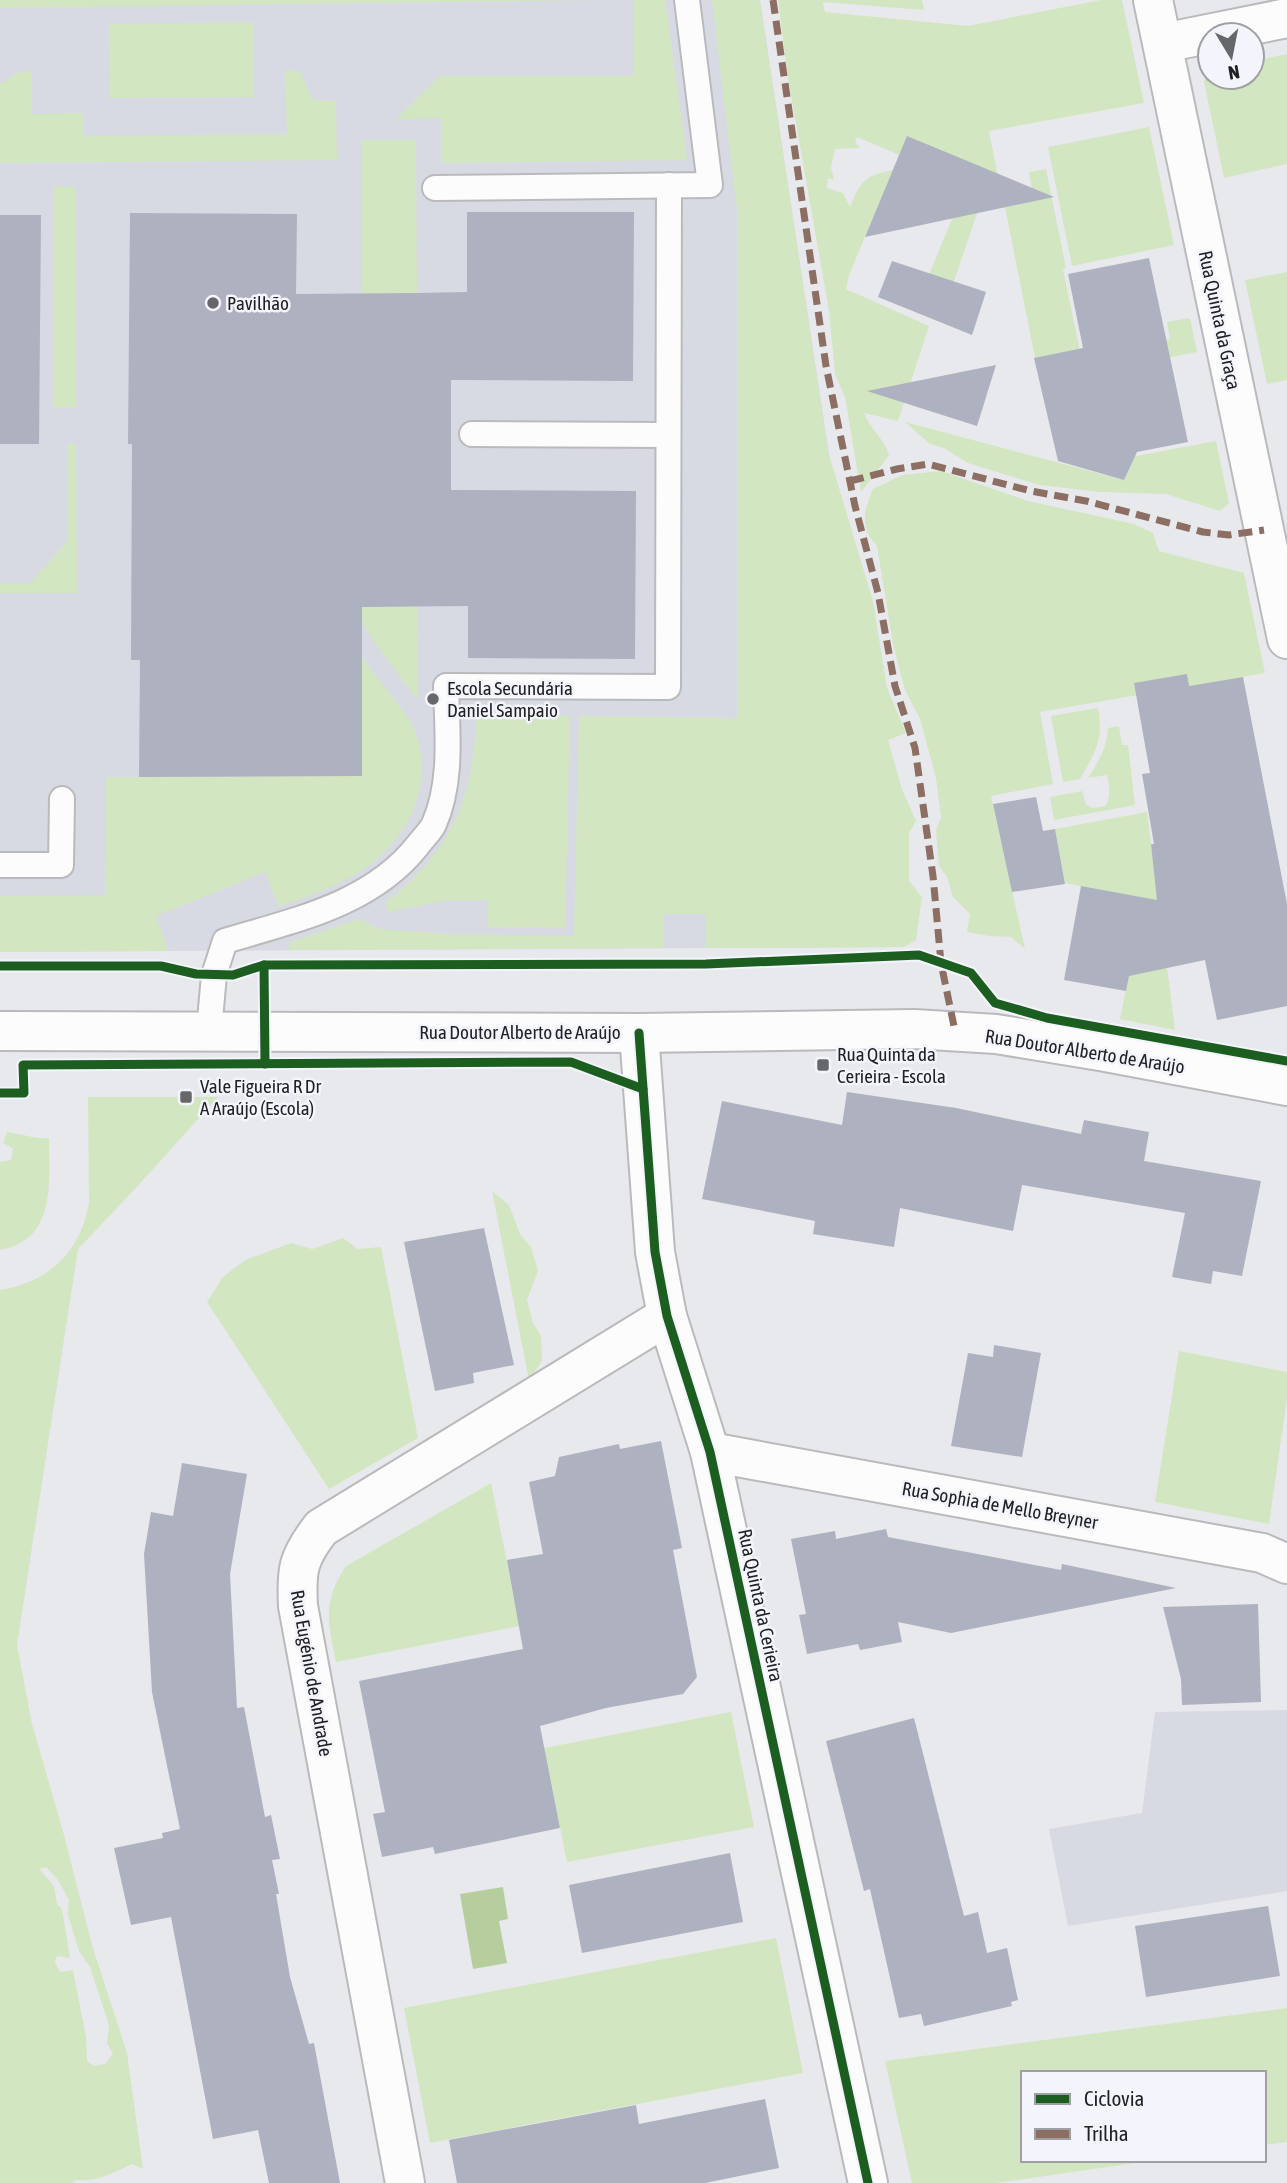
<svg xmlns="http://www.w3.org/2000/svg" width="1287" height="2183" viewBox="0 0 1287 2183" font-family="'Asap Condensed',sans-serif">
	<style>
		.built { fill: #d8dae3 }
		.green { fill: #d3e6c2; fill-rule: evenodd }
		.water { fill: #b6ce9e }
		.building { fill: #aeb1bf }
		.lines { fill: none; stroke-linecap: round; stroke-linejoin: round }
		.lane-casing { stroke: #bababd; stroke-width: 28 }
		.street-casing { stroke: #bababd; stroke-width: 42 }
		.secondary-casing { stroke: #bababd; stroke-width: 42 }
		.lane { stroke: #fcfcfc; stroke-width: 24 }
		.street { stroke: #fcfcfc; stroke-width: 38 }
		.secondary { stroke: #fcfcfc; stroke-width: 38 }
		.quiet { stroke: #8d6e63; stroke-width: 7; stroke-dasharray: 14 7; stroke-linecap: butt }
		.cycleway-casing { stroke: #f4f5fc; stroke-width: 13 }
		.cycleway { stroke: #1b5e20; stroke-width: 9 }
		.poi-dot { fill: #66676a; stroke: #f4f5fc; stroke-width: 2.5 }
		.labels { text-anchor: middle; stroke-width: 5; stroke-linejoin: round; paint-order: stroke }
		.poi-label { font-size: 19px; fill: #202123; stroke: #f4f5fc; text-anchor: start }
		.street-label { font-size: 19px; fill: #202123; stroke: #f4f5fc }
	</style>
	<rect width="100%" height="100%" fill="#e8e9ed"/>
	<g class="built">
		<path d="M 0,0 L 760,0 L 904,947 L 0,952 Z"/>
		<path d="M 1287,1710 L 1287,1891 L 1068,1926 L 1049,1829 L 1142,1813 L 1155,1712 Z"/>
	</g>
	<g class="green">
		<path d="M 0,0 L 596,0 L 0,8 Z"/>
		<path d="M 634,0 L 665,0 L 687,160 L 441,163 L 441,118 L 396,119 L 440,76 L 634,76 Z"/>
		<path d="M 712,0 L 760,0 L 828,451 L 873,601 L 887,688 L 906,733 L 888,740 L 902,789 L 916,821 L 909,833 L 909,881 L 922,897 L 916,940 L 904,947 L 706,948 L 706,914 L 664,914 L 664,948 L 290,950 L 290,942 L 359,919 L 380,929 L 447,934 L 574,936 L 579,716 L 737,718 L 737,210 Z"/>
		<path d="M 778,0 L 922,0 L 924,10 L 823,2 L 825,12 L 968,26 L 1101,0 L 1122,0 L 1144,103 L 989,131 L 1000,187 L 985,190 L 954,281 L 914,311 L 961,197 L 916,162 L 857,137 L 855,142 L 860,148 L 835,149 L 831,168 L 834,179 L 828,179 L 827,188 L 843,193 L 850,207 C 860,181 866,175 893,170 L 849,275 L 846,289 L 929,326 L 898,421 L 864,413 C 870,429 884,438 889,455 L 861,492 L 845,397 L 835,374 L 829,311 L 788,78 Z"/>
		<path d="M 254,22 L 254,97 L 110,98 L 109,24 Z"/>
		<path d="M 1287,54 L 1287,164 L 1224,178 L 1204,82 L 1206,75 L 1210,71 L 1210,77 L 1252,77 L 1252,61 Z"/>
		<path d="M 285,70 L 300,71 L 313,100 L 336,101 L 337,160 L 0,163 L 0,84 L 19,72 L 32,71 L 31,114 L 83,113 L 84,136 L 287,134 Z"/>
		<path d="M 1149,127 L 1174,245 L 1072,266 L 1048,147 Z"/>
		<path d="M 362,140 L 416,140 L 417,293 L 362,294 Z"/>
		<path d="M 1046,169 L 1066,268 L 1063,269 L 1081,356 L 1170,339 L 1167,322 L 1190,318 L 1197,352 L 1075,376 L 1069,351 L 1035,358 L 1005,207 L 1034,201 L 1029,172 Z"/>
		<path d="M 53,186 L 75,187 L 76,407 L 53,407 Z"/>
		<path d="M 1287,272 L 1287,380 L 1267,384 L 1245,280 Z"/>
		<path d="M 905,422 L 1124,480 L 1127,473 L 1125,458 L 1216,441 L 1229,503 L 1220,511 L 1166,494 L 1101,492 L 1039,485 L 968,463 L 944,448 L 930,444 Z"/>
		<path d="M 67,444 L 76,444 L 77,593 L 0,593 L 0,583 L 30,583 L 67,542 Z"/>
		<path d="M 941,471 L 1028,501 L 1134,524 L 1153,533 L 1159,551 L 1244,573 L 1265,673 L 1040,712 L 1053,784 L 991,796 L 1025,949 L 1011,937 L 989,936 L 967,932 L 970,914 L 953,897 L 947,877 L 939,866 L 936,830 L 941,817 L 936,778 L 920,719 L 905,690 L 893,644 L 877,546 C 859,527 864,510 873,489 L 902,475 Z"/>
		<path d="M 417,606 L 418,701 L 373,640 L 362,622 L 362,607 Z"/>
		<path d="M 362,658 C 375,676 408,713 415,731 C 435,782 409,837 367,867 C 341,885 309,896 279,907 L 265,872 L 156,916 L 168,951 L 0,952 L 0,896 L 105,895 L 106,777 L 362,776 Z"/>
		<path d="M 1098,708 C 1104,740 1095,753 1080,779 L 1063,782 L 1051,716 Z"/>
		<path d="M 476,715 L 570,716 L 565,928 L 487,927 L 487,900 L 443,901 L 388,912 L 386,902 C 451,853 475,795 476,715 Z"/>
		<path d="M 1119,726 L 1122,745 L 1128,745 L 1135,805 L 1054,820 L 1050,797 L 1082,791 L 1086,805 L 1093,808 L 1105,806 C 1112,797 1109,786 1107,775 L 1088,778 C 1098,762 1107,748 1108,728 Z"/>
		<path d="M 1147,812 L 1175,1030 L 1120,1019 L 1144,898 L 1065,883 L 1055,829 Z"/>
		<path d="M 88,1097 L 218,1097 L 134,1190 L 78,1249 L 17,1645 L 32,1724 L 64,1835 L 92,1945 L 127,2053 L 143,2169 L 132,2164 C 115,2172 95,2183 76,2180 L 71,2183 L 0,2183 L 0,1290 C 49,1282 81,1252 89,1202 ZM 46,1867 L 58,1880 L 69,1900 L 68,1915 L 79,1951 L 90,1967 L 109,2025 L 107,2043 L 113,2054 L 105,2064 L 94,2066 L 87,2061 L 86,2037 L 73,1970 L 60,1972 L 55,1962 L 57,1956 L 70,1958 L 62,1909 L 57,1904 L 54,1886 L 39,1869 Z"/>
		<path d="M 7,1132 C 22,1134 35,1139 49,1138 C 49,1182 57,1240 0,1250 L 0,1162 L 11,1160 L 13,1148 L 3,1143 Z"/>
		<path d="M 492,1191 L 509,1205 L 520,1234 L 531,1247 L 538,1271 L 527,1300 L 533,1323 L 541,1336 L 542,1361 L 529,1380 Z"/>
		<path d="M 343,1238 L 358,1249 L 381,1247 L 418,1438 L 329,1489 L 207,1302 L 223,1277 L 245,1260 L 291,1243 L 312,1249 Z"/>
		<path d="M 1179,1351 L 1287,1372 L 1287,1398 L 1269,1524 L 1155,1502 Z"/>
		<path d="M 491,1483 L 520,1626 L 336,1662 C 328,1622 322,1602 346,1566 Z"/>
		<path d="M 731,1712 L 754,1827 L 567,1862 L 544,1748 Z"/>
		<path d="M 776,1938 L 803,2073 L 430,2143 L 404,2008 Z"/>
		<path d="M 1287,2008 L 1287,2142 L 1264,2145 L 1264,2073 L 1023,2073 L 1023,2160 L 1156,2160 L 996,2183 L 912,2183 L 885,2061 Z"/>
	</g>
	<path class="water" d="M 503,1887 L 508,1919 L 499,1921 L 507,1963 L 473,1969 L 460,1894 Z"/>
	<g class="building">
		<path d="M 907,136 L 1054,197 L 865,237 Z"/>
		<path d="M 467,212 L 634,212 L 633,381 L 451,380 L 451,490 L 636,491 L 635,659 L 468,658 L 468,606 L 362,607 L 362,776 L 139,777 L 140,660 L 131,660 L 132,444 L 128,444 L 130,213 L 297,214 L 296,294 L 417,293 L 467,292 Z"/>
		<path d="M 0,215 L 41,215 L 39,444 L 0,444 Z"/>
		<path d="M 1149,258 L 1188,442 L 1137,452 L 1124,480 L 1058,461 L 1034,358 L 1083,348 L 1068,274 Z"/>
		<path d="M 892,261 L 986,292 L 972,335 L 878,297 Z"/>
		<path d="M 996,365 L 977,426 L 867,391 Z"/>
		<path d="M 1187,674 L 1189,686 L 1243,677 L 1287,904 L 1287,1006 L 1217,1020 L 1205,960 L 1129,976 L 1126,991 L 1064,980 L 1081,886 L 1157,900 L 1151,844 L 1154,844 L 1142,774 L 1150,773 L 1134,683 Z"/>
		<path d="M 1036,797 L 1043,831 L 1055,829 L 1065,884 L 1012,892 L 993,804 Z"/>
		<path d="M 847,1092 L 956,1108 L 1081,1134 L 1084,1120 L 1149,1132 L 1144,1161 L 1261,1181 L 1242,1276 L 1213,1271 L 1211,1284 L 1172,1277 L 1185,1213 L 1022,1185 L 1013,1231 L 900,1208 L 894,1247 L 813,1234 L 815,1221 L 702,1199 L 722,1101 L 842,1125 Z"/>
		<path d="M 484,1228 L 514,1365 L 473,1373 L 474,1383 L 435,1391 L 404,1242 Z"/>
		<path d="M 994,1345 L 1041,1353 L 1022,1457 L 951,1446 L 968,1353 L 993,1357 Z"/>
		<path d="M 661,1441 L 682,1548 L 673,1550 L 697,1677 L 683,1694 L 606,1708 L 540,1726 L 560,1828 L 435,1854 L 433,1847 L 382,1857 L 373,1814 L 385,1812 L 359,1681 L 523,1649 L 507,1560 L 543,1554 L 529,1482 L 555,1476 L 559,1457 L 619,1444 L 620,1449 Z"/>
		<path d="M 182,1463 L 247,1474 L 230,1574 L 237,1708 L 244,1707 L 265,1817 L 271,1815 L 280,1859 L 272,1860 L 279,1894 L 276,1894 L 290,1977 L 309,2044 L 314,2043 L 340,2183 L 269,2183 L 258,2130 L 213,2139 L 171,1917 L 131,1925 L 114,1848 L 163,1838 L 162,1833 L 180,1829 L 152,1692 L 144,1554 L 151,1512 L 173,1516 Z"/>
		<path d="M 886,1529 L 888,1537 L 1061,1570 L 1062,1564 L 1176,1588 L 951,1633 L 898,1622 L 902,1642 L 860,1650 L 858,1644 L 807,1654 L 799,1615 L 806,1614 L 791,1539 L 835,1531 L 836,1539 Z"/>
		<path d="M 1258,1604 L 1261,1702 L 1182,1705 L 1181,1679 L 1163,1607 Z"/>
		<path d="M 914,1718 L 964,1916 L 978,1912 L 987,1953 L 1007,1948 L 1018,2000 L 1011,2002 L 1012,2006 L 924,2026 L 921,2014 L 899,2018 L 870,1889 L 864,1891 L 826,1741 Z"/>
		<path d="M 730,1853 L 743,1922 L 582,1953 L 569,1885 Z"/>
		<path d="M 1268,1906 L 1280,1976 L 1146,1997 L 1135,1926 Z"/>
		<path d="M 765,2099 L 779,2168 L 705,2183 L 457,2183 L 449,2140 L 636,2105 L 639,2124 Z"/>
	</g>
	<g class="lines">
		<g class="lane-casing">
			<g id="lane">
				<path d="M 435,188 L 710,185 L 687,0"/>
				<path d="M 472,434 L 668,435"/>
				<path d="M 0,865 L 61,865 L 62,799"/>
				<path d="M 209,1031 L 214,975 L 225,941 C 294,920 371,905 418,845 C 423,838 431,831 434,824 C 453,781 447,731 446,686 L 668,687 L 669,185"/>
			</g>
		</g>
		<g class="street-casing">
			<g id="street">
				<path d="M 1153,0 L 1287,639"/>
				<path d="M 1163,43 L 1287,18"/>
				<path d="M 639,1033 L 655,1252 L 667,1316 L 710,1452 L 868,2183"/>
				<path d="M 710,1452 L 1262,1553 L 1287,1564"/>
				<path d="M 405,2183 L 298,1606 C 296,1569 298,1558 321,1528 L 667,1316"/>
			</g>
		</g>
		<g class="secondary-casing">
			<path id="secondary" d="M 0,1031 L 639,1033 L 914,1029 L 996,1034 L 1106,1052 L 1287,1086"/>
		</g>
		<use href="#lane" class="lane"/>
		<use href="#street" class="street"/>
		<use href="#secondary" class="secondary"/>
		<g class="quiet">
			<path d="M 773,0 L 826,366 L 855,506 L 878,593 L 895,686 L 915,748 L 933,876 L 941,963 L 955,1031"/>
			<path d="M 850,481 L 897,469 L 928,464 L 1031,491 L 1086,501 L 1203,532 L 1229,535 L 1264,530"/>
		</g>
		<g class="cycleway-casing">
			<g id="cycleway">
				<path d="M 264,965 L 265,1064"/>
				<path d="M 0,966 L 161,966 L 196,974 L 233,975 L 264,965 L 706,964 L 919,955 L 971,973 L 995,1003 L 1047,1018 L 1287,1061"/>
				<path d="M 639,1033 L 655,1252 L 667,1316 L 710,1452 L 868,2183"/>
				<path d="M 0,1093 L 24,1093 L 23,1065 L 571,1062 L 643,1089"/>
			</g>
		</g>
		<use href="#cycleway" class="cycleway"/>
	</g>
	<g class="poi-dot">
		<circle cx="213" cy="303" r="7"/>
		<circle cx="433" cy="699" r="7"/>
		<rect x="816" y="1058" width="14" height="14" rx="3.5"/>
		<rect x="179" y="1090" width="14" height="14" rx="3.5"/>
	</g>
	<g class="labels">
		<g class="poi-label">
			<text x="227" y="310">Pavilhão</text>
			<text x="447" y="695">Escola Secundária<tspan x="447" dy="22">Daniel Sampaio</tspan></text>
			<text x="837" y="1061">Rua Quinta da<tspan x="837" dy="22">Cerieira - Escola</tspan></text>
			<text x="200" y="1093">Vale Figueira R Dr<tspan x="200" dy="22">A Araújo (Escola)</tspan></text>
		</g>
		<g class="street-label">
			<text transform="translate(1220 320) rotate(78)" y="7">Rua Quinta da Graça</text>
			<text x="520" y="1039">Rua Doutor Alberto de Araújo</text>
			<text transform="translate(1085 1051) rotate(9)" y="7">Rua Doutor Alberto de Araújo</text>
			<text transform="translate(1000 1505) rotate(10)" y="7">Rua Sophia de Mello Breyner</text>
			<text transform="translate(761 1605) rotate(78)" y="7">Rua Quinta da Cerieira</text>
			<text transform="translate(312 1673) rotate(80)" y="7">Rua Eugénio de Andrade</text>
		</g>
	</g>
	<rect x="1021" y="2071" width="245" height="91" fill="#f4f5fc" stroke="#9fa0a5" stroke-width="2"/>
	<rect x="1035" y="2094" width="35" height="10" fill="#1b5e20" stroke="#9fa0a5" stroke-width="2"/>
	<text x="1084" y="2106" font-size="21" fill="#202123">Ciclovia</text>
	<rect x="1035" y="2129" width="35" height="10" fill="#8d6e63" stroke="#9fa0a5" stroke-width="2"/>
	<text x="1084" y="2141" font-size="21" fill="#202123">Trilha</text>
	<g transform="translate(1231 56) rotate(170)"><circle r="33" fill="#f4f5fc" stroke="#9fa0a5" stroke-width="2"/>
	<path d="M0-5L12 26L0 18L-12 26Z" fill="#66676a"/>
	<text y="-10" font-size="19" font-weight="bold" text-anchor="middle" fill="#202123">N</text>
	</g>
</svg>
